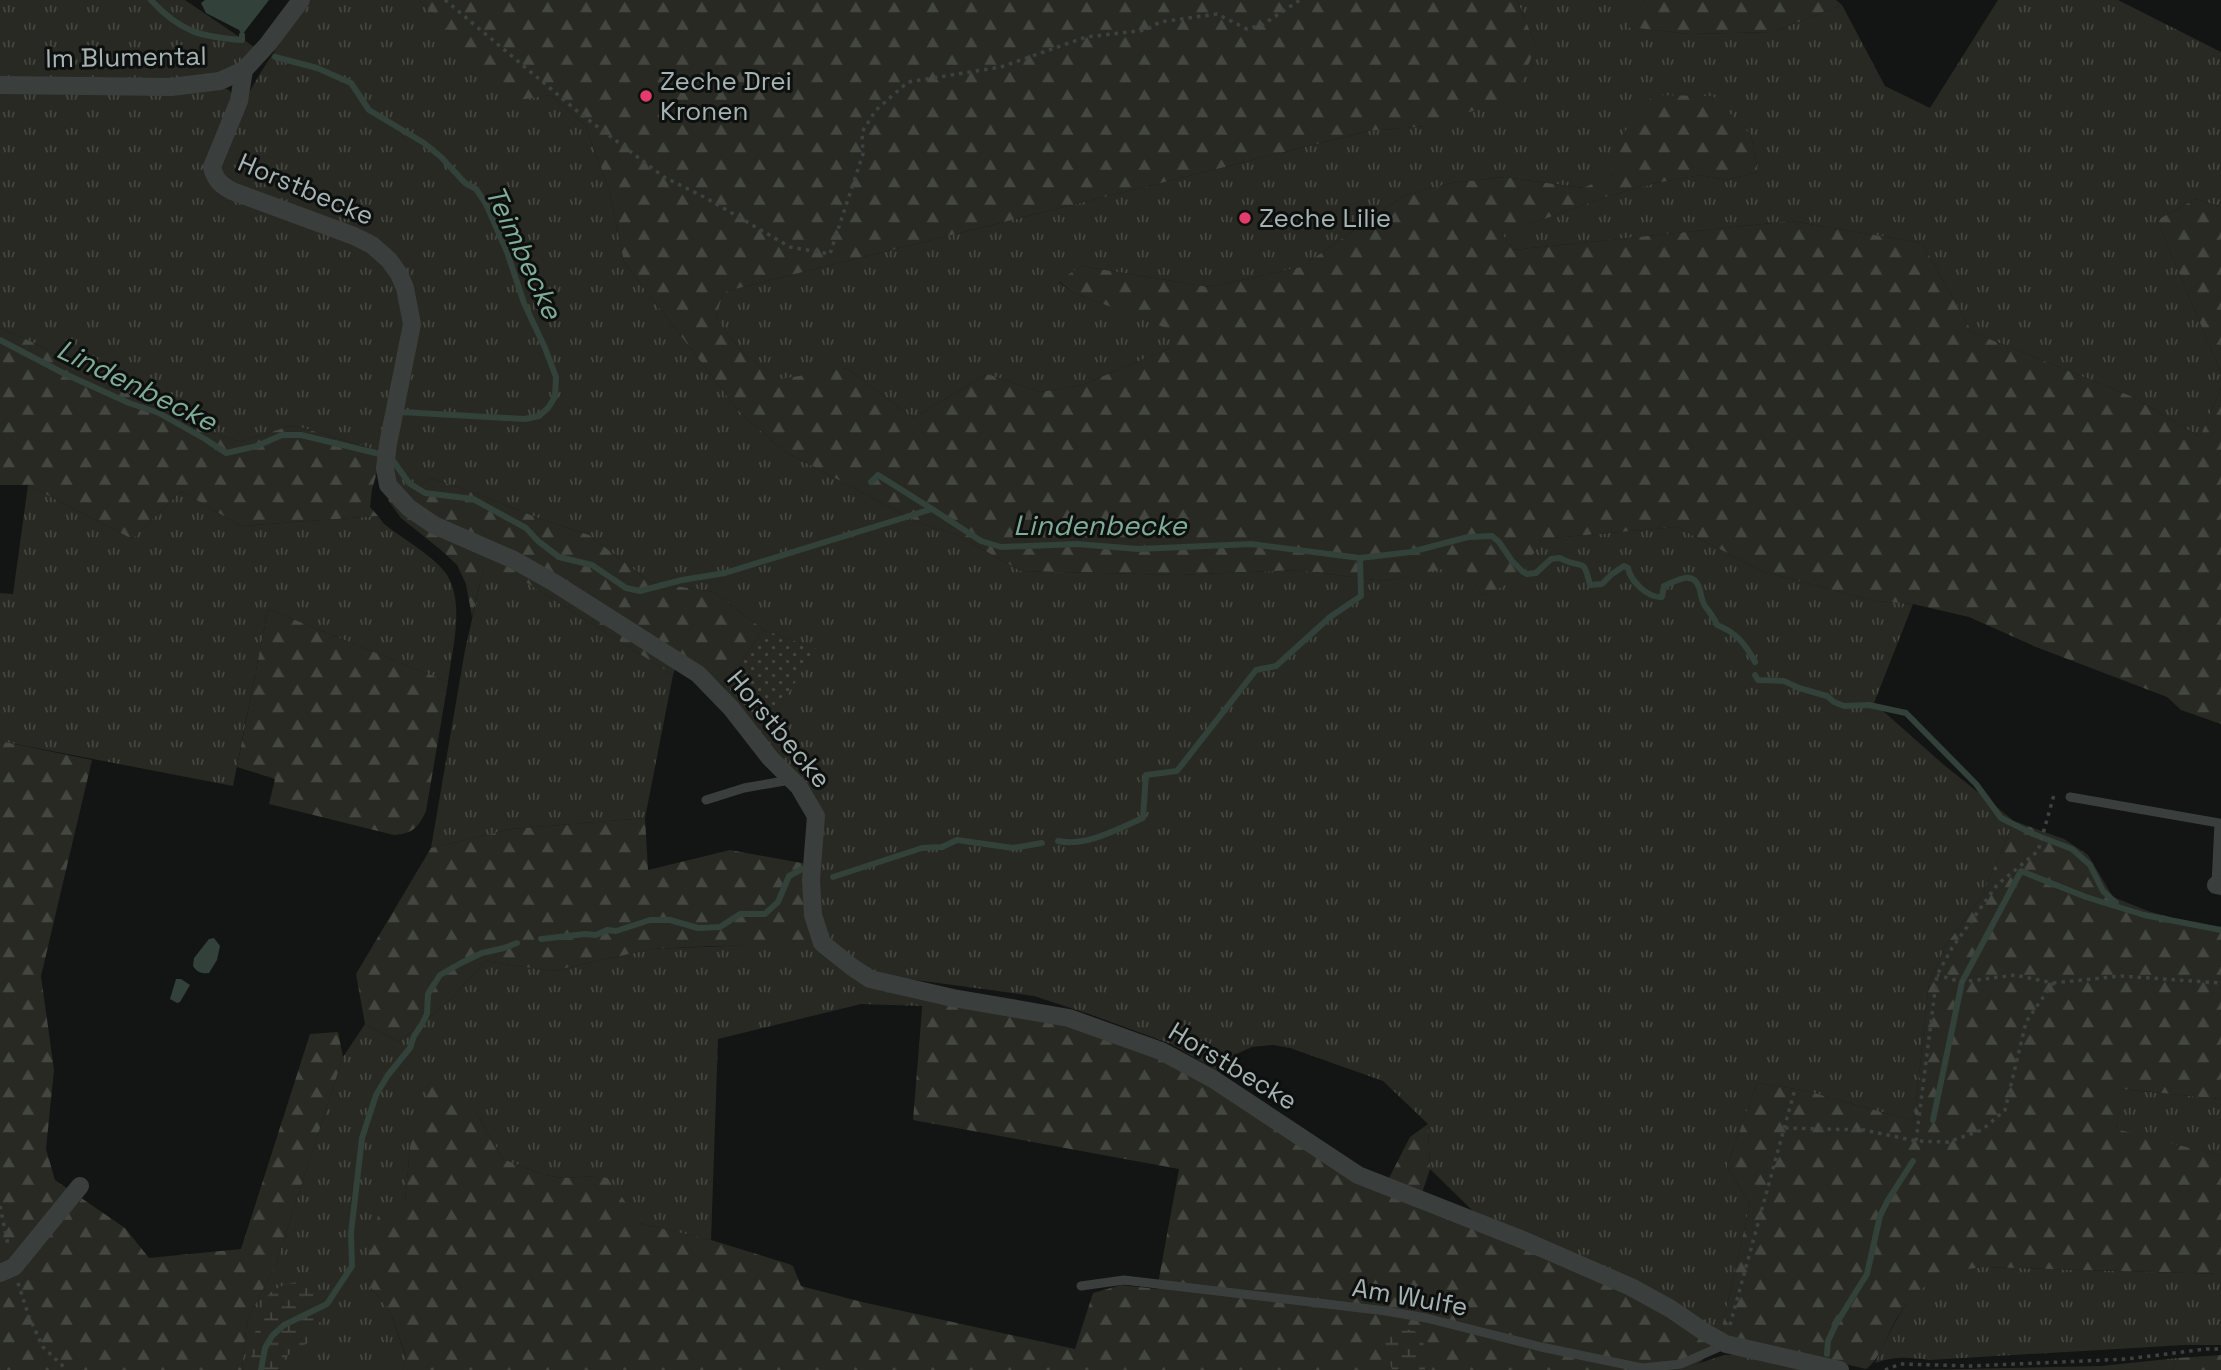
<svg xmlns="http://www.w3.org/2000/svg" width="2221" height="1370" viewBox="0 0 2221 1370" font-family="'Space Grotesk',sans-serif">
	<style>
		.grass { fill: url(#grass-tufts) }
		.forest { fill: url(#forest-firs) }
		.wetland { fill: url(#wetland-marsh) }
		.garden { fill: url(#garden-dots) }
		.water { fill: #324139 }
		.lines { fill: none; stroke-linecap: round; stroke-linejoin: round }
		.stream { stroke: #324139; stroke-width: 6 }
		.path { stroke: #3d4241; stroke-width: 3.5; stroke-dasharray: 3.5 5; stroke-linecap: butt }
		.lane { stroke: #3a3f3e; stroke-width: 9 }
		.street { stroke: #3a3f3e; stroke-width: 18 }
		.poi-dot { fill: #e43c6a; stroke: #0e1010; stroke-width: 2.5 }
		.labels { text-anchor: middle; stroke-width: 6; stroke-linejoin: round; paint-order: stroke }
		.street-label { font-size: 26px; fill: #a6b4b1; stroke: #0e1010 }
		.poi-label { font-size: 26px; fill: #a6b4b1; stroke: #0e1010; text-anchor: start }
		.water-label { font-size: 28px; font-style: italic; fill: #7fad97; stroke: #0e1010 }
	</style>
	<defs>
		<pattern id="grass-tufts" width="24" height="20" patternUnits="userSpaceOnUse" patternTransform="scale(1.75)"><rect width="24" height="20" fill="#282922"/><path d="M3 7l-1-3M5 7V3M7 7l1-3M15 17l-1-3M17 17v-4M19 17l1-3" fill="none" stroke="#444640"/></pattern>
		<pattern id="forest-firs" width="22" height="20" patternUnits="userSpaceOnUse" patternTransform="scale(1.75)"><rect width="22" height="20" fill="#282922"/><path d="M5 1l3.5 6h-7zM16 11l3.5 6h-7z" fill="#444640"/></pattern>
		<pattern id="wetland-marsh" width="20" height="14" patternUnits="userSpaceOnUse" patternTransform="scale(1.75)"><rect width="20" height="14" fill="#282922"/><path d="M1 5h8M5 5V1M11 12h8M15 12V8" fill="none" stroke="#444640"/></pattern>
		<pattern id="garden-dots" width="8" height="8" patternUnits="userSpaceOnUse" patternTransform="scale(1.75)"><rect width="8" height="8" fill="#282922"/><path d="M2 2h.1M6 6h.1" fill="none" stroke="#444640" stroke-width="1.8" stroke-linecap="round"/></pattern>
	</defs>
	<rect width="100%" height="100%" fill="#131515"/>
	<g class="grass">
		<path d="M 0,0 L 185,0 L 257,49 L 243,61 L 218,74 L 181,80 L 0,79 Z"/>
		<path d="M 310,0 L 419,0 L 513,100 L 551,95 L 585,125 L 609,189 L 624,262 L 738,410 L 782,450 L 922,524 L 955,534 L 1021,571 L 1179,575 L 1298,570 L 1384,581 L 1463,564 L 1482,596 L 1521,577 L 1541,539 L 1677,527 L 1762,571 L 1874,601 L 1913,604 L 1874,703 L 1944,765 L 2014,821 L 1982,896 L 1946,945 L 1929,983 L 1914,1121 L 1803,1090 L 1757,1083 L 1727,1166 L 1750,1204 L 1721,1332 L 1717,1333 L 1651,1291 L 1473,1211 L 1430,1169 L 1428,1124 L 1383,1081 L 1290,1048 L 1273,1045 L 1252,1047 L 1234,1055 L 1221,1073 L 1171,1044 L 1089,1014 L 1034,996 L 871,974 L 827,941 L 820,921 L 814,879 L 820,816 L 802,783 L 774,755 L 762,735 L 815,649 L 764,630 L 714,592 L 650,582 L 589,535 L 538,518 L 475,493 L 430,478 L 405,499 L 397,492 L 392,480 L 390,449 L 414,345 L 405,341 L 387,420 L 383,452 L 293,425 L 240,442 L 205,430 L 133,396 L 30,341 L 0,328 L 0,92 L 10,90 C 65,92 120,94 175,92 C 189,91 219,84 229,90 L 233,96 L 233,105 L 206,170 L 213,187 L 227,195 C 265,209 368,237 389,267 C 400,283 403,304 408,323 L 416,323 C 407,244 369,236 302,213 C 278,205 254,195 230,186 L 220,169 C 232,106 274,52 310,0 Z"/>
		<path d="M 1517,0 L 1645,0 L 1628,27 L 1690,34 L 1773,32 L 1842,5 L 1885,86 L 1930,108 L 1998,0 L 2118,0 L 2221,52 L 2221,207 L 2196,199 L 2157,220 L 2221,373 L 2221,388 L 2200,437 L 2133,397 L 1972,332 L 1922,243 L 1791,221 L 1513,250 L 1499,230 L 1539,221 L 1608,196 L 1656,183 L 1701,175 L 1726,180 L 1758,172 L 1751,135 L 1653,95 L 1634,122 L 1612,175 L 1584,188 L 1505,177 L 1451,183 L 1405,195 L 1301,267 L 1209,287 L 1081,266 L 1059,282 L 1072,292 L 1177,332 L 1168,349 L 1082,385 L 1040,392 L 987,374 L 913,418 L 847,368 L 781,380 L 744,354 L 716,319 L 723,292 L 1369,131 L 1427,126 L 1536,46 Z"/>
		<path d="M 28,485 L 132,539 L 181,491 L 241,526 L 378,516 L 384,524 C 399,536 438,559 447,575 C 465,605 452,649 448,682 L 268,609 L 233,786 L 0,741 L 0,593 L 13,594 Z"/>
		<path d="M 485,562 L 529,584 L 673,675 L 645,818 L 512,829 L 431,848 L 465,650 Z"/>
		<path d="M 775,944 L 819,945 L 923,997 L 923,1006 L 861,1004 L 718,1039 L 711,1240 L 639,1223 L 596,1176 L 563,1178 L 545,1175 L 503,1159 L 473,1107 L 410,1147 L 405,1202 L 364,1280 L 389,1309 L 406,1357 L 402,1370 L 242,1370 L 247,1319 L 275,1267 L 343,1057 L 365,1024 L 399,1042 L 451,999 L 485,961 L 552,971 L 652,949 Z"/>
		<path d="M 2120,1089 L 2221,1099 L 2221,1156 L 2116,1130 Z"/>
		<path d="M 1982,1267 L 2221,1274 L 2221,1345 L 2185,1345 L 1929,1360 C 1909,1357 1894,1356 1875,1363 C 1902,1307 1913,1274 1982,1267 Z"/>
		<path d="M 1748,1354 L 1814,1370 L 1679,1370 L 1724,1355 Z"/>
		<path d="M 2178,1358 L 2172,1370 L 1918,1370 L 2101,1366 Z"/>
	</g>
	<g class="forest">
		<path d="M 419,0 L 1517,0 L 1536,46 L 1515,97 L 1427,126 L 1369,131 L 723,292 L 716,319 L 744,354 L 781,379 L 847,368 L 913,418 L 987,374 L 1040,392 L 1082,385 L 1168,349 L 1176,332 L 1072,292 L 1059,281 L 1081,266 L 1209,287 L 1301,267 L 1405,195 L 1451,183 L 1505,177 L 1583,188 L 1612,175 L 1612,148 L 1653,95 L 1713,96 L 1751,135 L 1758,172 L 1726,180 L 1701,175 L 1656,183 L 1608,196 L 1539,221 L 1500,231 L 1513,250 L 1791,221 L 1922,243 L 1972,332 L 2133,397 L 2200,437 L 2221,388 L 2221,724 L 2181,710 L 2167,697 L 2036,647 L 1969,617 L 1913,604 L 1874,601 L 1762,571 L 1677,527 L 1541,539 L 1521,578 L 1482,596 L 1463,565 L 1384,581 L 1298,570 L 1179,575 L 1021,571 L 955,534 L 922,524 L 782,450 L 738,410 L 624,262 L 609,189 L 585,125 L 551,95 L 513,101 Z"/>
		<path d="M 1645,0 L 1836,0 L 1842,5 L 1773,32 L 1690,34 L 1627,27 Z"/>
		<path d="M 2196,199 L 2221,207 L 2221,373 L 2157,220 Z"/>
		<path d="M 0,328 L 30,341 L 133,396 L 205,430 L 240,442 L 293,425 L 383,452 L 372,489 L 370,507 L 378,516 L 241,526 L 181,491 L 132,539 L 28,485 L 0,485 Z"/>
		<path d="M 430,478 L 475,493 L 538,518 L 589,535 L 650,582 L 714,592 L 764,630 L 723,686 L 704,669 L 677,663 L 673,675 L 529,584 L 485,563 L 472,617 L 466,584 L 457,565 L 441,550 L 401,518 L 388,500 L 390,495 L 405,499 Z"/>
		<path d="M 268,609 L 448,682 L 426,811 C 419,827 412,834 394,835 L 269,804 L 275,779 L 237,767 Z"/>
		<path d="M 0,741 L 92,760 L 41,976 L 54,1070 L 46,1149 L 55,1180 L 125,1228 L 149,1258 L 241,1249 L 310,1034 L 338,1032 L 343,1057 L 275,1267 L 247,1319 L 242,1370 L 0,1370 Z"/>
		<path d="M 645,818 L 648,870 L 730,850 L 807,864 L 819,945 L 714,946 L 652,949 L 552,971 L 485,961 L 451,999 L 399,1042 L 365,1024 L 356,974 L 431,848 L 512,829 Z"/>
		<path d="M 2014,821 L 2064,839 L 2088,855 L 2113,897 L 2148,911 L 2187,922 L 2221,927 L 2221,1099 L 2121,1089 L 2116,1129 L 2221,1156 L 2221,1274 L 1982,1267 C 1936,1272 1909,1291 1889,1333 C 1883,1346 1878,1360 1866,1369 L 1733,1337 L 1721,1332 L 1750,1204 L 1727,1166 L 1757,1083 L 1803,1090 L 1914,1121 L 1929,983 L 1946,945 L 1982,896 Z"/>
		<path d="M 923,997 L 1068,1023 L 1158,1055 L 1387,1182 L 1410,1137 L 1428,1124 L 1430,1169 L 1418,1205 L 1475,1225 L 1663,1311 L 1712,1343 L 1702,1361 L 1688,1370 L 402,1370 L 406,1356 L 389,1309 L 364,1280 L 379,1211 L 405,1202 L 410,1147 L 430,1084 L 473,1107 L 503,1159 L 545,1175 L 563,1178 L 596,1176 L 607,1178 L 614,1185 L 639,1223 L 711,1240 L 789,1264 L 793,1266 L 801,1286 L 862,1302 L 1075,1349 L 1093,1293 L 1121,1285 L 1157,1289 L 1179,1169 L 913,1120 Z"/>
		<path d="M 2221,1355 L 2221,1370 L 2172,1370 L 2178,1358 Z"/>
	</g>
	<g class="wetland">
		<path d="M 308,1281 L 326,1314 L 315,1328 L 309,1342 L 285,1357 L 282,1370 L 249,1370 C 253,1351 256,1307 270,1293 C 281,1284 295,1282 308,1281 Z"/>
		<path d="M 1380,1321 L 1423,1334 L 1425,1370 L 1392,1370 Z"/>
	</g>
	<path class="garden" d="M 764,630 L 816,649 L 762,735 L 723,686 Z"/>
	<g class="water">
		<path d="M 205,0 L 269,0 L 242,35 L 239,30 L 206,13 L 201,3 Z"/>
		<path d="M 214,938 L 220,946 L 217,960 L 209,973 C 201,974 197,972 193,966 L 194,958 L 209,939 Z"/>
		<path d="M 176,979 L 181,979 L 190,985 L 180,1002 L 177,1003 L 170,999 Z"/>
	</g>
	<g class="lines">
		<g class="stream">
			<path d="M 151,0 C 180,32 201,37 242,40 L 242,35"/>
			<path d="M 275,57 L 317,68 L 351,83 L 369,110 L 424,143 L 441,157 L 465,183 L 476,189 L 486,204 L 507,252 L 524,303 L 545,348 L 556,377 L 555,397 L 548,408 L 539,416 L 525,419 L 401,412 L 400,414"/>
			<path d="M 0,340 L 63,373 L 129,403 L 159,413 L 205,439 L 226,453 L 257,446 L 282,435 L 301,435 L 380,454"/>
			<path d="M 394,462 L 409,483 L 425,493 L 473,499 L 526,528 L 538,541 L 559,557 L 592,565 L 626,588 L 640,591 L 682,580 L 725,573 L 932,509 L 981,541 L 1001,547 L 1077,544 L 1138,549 L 1251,544 L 1360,558 L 1411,552 L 1468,537 L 1492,536 L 1499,542 L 1512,561 L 1523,572 L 1527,574 L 1536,573 L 1551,559 L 1560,558 C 1582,571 1583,554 1590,585 L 1602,584 L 1612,574 L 1624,566 L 1628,568 C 1631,582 1648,598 1662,597 L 1664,586 C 1678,580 1694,569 1700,590 C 1701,595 1702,602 1705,606 C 1710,613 1714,617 1717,625 C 1736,632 1746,645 1755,662"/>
			<path d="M 871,482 L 878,475 L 932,509"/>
			<path d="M 1755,675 L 1758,680 L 1784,681 L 1799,688 L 1827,696 L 1834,702 L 1844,706 L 1869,705 L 1906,713 L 1976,784 L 2001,818 L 2033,834 L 2072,849 L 2090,865 L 2103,891 L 2116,903"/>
			<path d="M 1058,841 C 1086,847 1117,829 1143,818 L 1146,775 L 1177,771 L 1256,670 L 1276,666 L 1330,617 L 1361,596 L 1360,558"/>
			<path d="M 833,877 L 922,848 L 942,847 L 957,840 L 1013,848 L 1042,843"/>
			<path d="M 541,939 L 585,934 L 596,935 L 607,930 L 616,931 L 650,920 L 670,920 L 698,928 L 720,927 L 740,914 L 765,914 L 778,902 L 789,876 L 802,869"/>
			<path d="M 1933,1120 L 1962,982 L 2021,871 L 2086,897 L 2144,915 L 2221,930"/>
			<path d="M 1827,1354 L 1828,1341 L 1836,1324 L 1867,1274 L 1880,1216 L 1888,1200 L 1913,1161"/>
			<path d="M 261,1370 L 265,1348 L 272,1336 L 284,1325 L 327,1304 L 352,1266 L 351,1233 L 362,1138 L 376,1095 L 388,1075 L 410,1048 L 414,1036 L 422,1024 L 427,1014 L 428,994 L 440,975 L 461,963 L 482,953 L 504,948 L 517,943"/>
		</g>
		<g class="path">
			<path d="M 445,0 L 582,115 L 664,177 L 706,198 L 790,247 L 830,254 L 863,154 L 862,132 L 876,110 L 908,82 L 1001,67 L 1086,37 L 1146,30 L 1160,22 L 1217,14 L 1247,29 L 1262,25 L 1300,0"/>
			<path d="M 2053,983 L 2121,976 L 2221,983"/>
			<path d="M 1785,1128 L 1864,1130 L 1916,1141 L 1948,1142 L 1982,1130 L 2005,1110 L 2026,1022 L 2053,983 L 2015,975 L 1962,982 L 1937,975"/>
			<path d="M 1916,1141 L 1937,975 L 1952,948 L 1997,885 L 2038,851 L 2054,795"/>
			<path d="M 0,1206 L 8,1245"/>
			<path d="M 18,1283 L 29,1317 L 43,1347 L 67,1370"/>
			<path d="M 1730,1325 L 1795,1089"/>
			<path d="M 1885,1370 L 1900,1364 L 1972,1366 L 2127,1359 L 2206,1349 L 2221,1349"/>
		</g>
		<g class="lane">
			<path d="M 2070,797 L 2219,823 L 2216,885"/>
			<path d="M 706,800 L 744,788 L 790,780"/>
			<path d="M 1081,1286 L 1124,1280 L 1386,1311 L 1426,1318 L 1541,1347 L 1642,1368 L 1681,1364 L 1724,1345"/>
		</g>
		<g class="street">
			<path d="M 244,70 L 239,101 L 212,167 C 215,180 221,185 232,191 L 354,236 L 372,245 L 389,260 L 399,274 L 405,288 L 412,324 L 388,444 L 385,468 L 388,485 L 409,508 L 434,525 L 514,560 L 553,582 L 698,674 L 731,708 L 770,758 L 799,787 L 816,816 L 811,880 L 813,915 L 822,943 L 852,967 L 870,979 L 953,998 L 1069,1018 L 1161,1051 L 1213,1079 L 1358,1175 L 1523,1240 L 1631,1287 L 1671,1309 L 1703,1331 L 1726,1344 L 1840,1370"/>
			<path d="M 0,85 L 171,87 L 220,81 L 244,70 L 268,44 L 301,0"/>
			<path d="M 2216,885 L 2221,886"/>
			<path d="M 0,1273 L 14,1267 L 80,1186"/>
		</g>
	</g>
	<g class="poi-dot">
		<circle cx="646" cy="96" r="7"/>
		<circle cx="1245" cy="218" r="7"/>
	</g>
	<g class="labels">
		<g class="street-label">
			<text transform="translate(126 57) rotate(-1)" y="9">Im Blumental</text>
			<text transform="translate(306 189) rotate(23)" y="9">Horstbecke</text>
			<text transform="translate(779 729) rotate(50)" y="9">Horstbecke</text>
			<text transform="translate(1233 1066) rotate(31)" y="9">Horstbecke</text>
			<text transform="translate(1410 1297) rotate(10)" y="9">Am Wulfe</text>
		</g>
		<g class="poi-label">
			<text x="660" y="90">Zeche Drei<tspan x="660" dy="30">Kronen</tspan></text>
			<text x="1259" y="227">Zeche Lilie</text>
		</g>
		<g class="water-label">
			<text transform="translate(524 252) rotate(65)" y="10">Teimbecke</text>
			<text transform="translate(137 385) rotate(26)" y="10">Lindenbecke</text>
			<text x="1100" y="535">Lindenbecke</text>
		</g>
	</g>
</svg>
